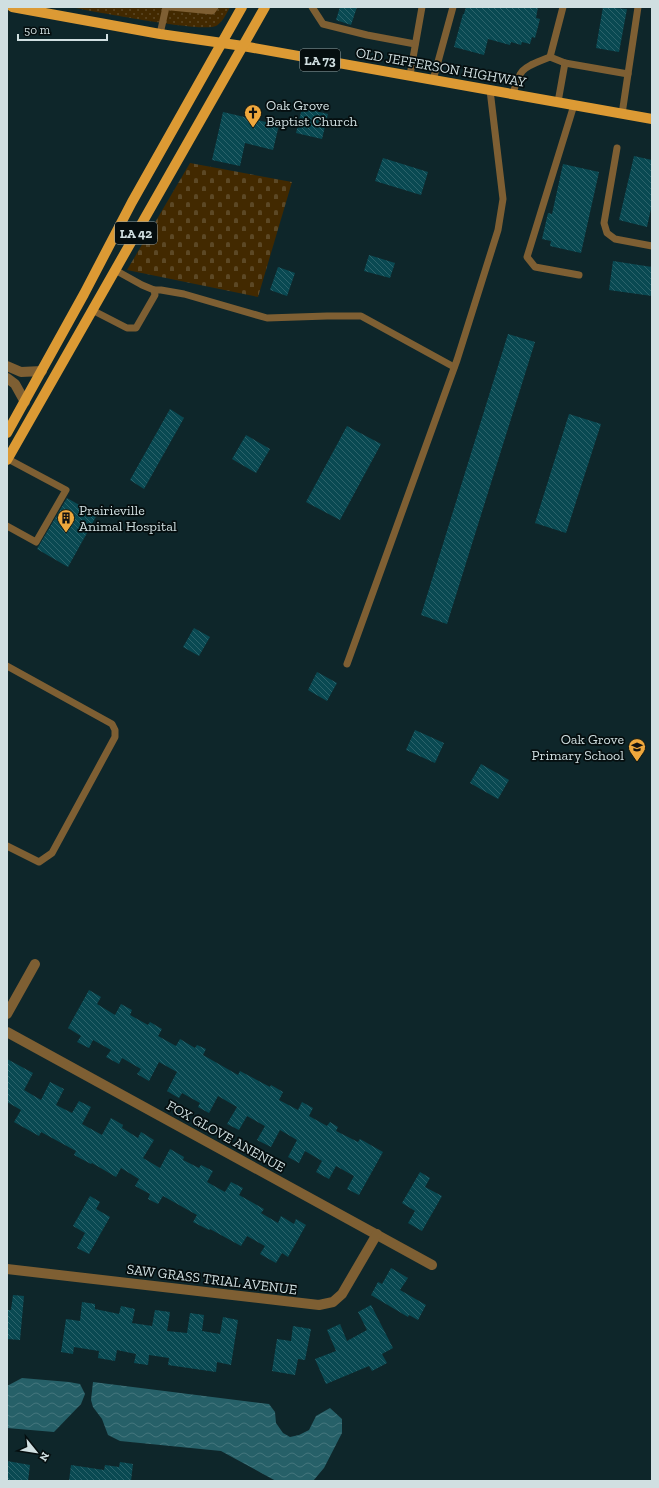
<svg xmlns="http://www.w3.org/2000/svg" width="659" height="1488" viewBox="0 0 659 1488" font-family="'Zilla Slab',serif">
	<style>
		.cemetery { fill: url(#cemetery-stones) }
		.park { fill: url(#park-dots) }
		.water { fill: url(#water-waves) }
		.building { fill: url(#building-back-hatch) }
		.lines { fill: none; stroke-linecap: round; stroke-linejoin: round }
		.lane { stroke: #7e5f33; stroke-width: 7 }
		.street { stroke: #7e5f33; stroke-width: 10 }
		.primary { stroke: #dc9a34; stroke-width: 10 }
		.labels { text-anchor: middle; stroke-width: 3.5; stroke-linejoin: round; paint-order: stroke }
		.shield { fill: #050e0f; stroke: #93a0a2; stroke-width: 1 }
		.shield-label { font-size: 13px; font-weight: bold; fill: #d0dfe1 }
		.street-label { font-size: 14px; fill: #d0dfe1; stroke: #050e0f }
		.poi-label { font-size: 14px; fill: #d0dfe1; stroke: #050e0f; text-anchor: start }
	</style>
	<defs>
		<pattern id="cemetery-stones" width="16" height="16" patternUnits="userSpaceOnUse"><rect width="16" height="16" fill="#422900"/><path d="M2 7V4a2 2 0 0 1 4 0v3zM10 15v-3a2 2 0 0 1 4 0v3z" fill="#5c4825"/></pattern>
		<pattern id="park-dots" width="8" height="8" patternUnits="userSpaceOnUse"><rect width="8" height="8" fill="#422900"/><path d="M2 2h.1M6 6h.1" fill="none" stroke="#5c4825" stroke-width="1.8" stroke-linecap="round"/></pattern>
		<pattern id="water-waves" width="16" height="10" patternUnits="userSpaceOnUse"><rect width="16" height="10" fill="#266068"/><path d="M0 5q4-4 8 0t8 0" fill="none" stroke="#44767d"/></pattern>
		<pattern id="building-back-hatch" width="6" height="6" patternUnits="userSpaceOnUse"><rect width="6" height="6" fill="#094952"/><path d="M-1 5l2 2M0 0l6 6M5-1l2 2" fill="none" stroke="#2c636b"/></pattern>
	</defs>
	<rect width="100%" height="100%" fill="#0e262a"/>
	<path class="cemetery" d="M 190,163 L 292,182 L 258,297 L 127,270 Z"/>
	<path class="park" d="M 70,7 L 230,7 C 227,13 222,23 216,26 C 203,33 92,11 70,7 Z"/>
	<g class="water">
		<path d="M 22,1378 L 69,1382 L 80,1384 L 85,1394 L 81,1404 L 54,1432 L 7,1428 L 7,1386 Z"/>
		<path d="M 93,1382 L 269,1404 L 275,1412 L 276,1423 L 283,1433 L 290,1437 L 299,1435 L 309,1430 L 316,1416 L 330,1408 L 342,1419 L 342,1433 L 324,1468 L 313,1481 L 276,1481 L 221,1451 L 120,1441 L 108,1435 L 102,1419 L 93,1407 L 91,1400 Z"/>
	</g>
	<g class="building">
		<path d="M 340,7 L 357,7 L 351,25 L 336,20 Z"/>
		<path d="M 466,7 L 538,7 L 536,18 L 540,19 L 535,38 L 532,37 L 530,44 L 522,42 L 521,45 L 511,42 L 510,45 L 488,39 L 484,55 L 454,47 L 463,14 L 464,14 Z"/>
		<path d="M 603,7 L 627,9 L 619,52 L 596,48 Z"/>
		<path d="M 302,108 L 328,114 L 322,139 L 296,133 Z"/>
		<path d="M 223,112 L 279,125 L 273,150 L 245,143 L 240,166 L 212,160 Z"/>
		<path d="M 634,156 L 652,160 L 652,204 L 647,227 L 619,220 Z"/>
		<path d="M 383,158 L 428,172 L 421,195 L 375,181 Z"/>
		<path d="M 563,164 L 599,172 L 581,253 L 550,246 L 551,241 L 542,239 L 548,213 L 552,214 Z"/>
		<path d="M 369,255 L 395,263 L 390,278 L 364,271 Z"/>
		<path d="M 613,261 L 652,267 L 652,296 L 609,290 Z"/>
		<path d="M 278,267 L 295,273 L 287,296 L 270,290 Z"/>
		<path d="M 508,334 L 535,342 L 447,624 L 421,615 Z"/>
		<path d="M 170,409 L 184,418 L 144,489 L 130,480 Z"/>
		<path d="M 569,414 L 601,424 L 566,533 L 535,523 Z"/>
		<path d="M 347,426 L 381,444 L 340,520 L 306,502 Z"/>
		<path d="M 246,435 L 270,449 L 256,473 L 232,459 Z"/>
		<path d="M 67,498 L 97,515 L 68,567 L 37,549 Z"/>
		<path d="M 194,628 L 210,637 L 199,656 L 183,647 Z"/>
		<path d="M 317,672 L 337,683 L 327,701 L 308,690 Z"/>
		<path d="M 415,730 L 444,743 L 435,763 L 406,750 Z"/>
		<path d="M 481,764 L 509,780 L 498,799 L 470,783 Z"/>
		<path d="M 89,990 L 101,997 L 97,1004 L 115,1015 L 121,1004 L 132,1010 L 130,1015 L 148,1025 L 150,1022 L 162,1029 L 158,1036 L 176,1046 L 180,1039 L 195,1048 L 197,1045 L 206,1049 L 203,1055 L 238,1075 L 240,1071 L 270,1087 L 271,1085 L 283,1092 L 279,1100 L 298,1110 L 302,1102 L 313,1108 L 309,1116 L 327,1126 L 330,1122 L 338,1127 L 336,1131 L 358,1142 L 360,1139 L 383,1152 L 359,1195 L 347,1189 L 354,1176 L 336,1166 L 329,1179 L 316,1172 L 322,1161 L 305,1151 L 299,1163 L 288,1157 L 297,1140 L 280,1130 L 271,1147 L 257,1140 L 265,1126 L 247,1116 L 239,1130 L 227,1124 L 237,1107 L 218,1096 L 209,1113 L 198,1107 L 200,1103 L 182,1093 L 179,1098 L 167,1091 L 177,1072 L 159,1062 L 149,1081 L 137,1074 L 141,1069 L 122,1058 L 119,1064 L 106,1057 L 111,1050 L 93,1040 L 89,1048 L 77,1042 L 81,1036 L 68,1028 Z"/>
		<path d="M 7,1059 L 33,1073 L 24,1090 L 41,1100 L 50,1082 L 64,1089 L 56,1105 L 72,1113 L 79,1101 L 91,1107 L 82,1124 L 102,1135 L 111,1118 L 123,1125 L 122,1128 L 138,1138 L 141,1132 L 154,1140 L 143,1158 L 160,1168 L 170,1149 L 184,1157 L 183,1160 L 199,1168 L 201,1165 L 213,1171 L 207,1182 L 225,1192 L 231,1182 L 243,1188 L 239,1195 L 264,1209 L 261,1213 L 278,1223 L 281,1216 L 294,1224 L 296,1219 L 306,1225 L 288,1257 L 282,1253 L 276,1263 L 260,1254 L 265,1246 L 247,1236 L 241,1246 L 210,1229 L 209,1230 L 193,1222 L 197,1215 L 163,1196 L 158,1204 L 148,1199 L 150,1194 L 135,1186 L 139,1179 L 121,1168 L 116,1177 L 92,1163 L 91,1164 L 74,1155 L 76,1151 L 41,1132 L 39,1136 L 14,1122 L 21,1110 L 7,1102 Z"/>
		<path d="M 420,1172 L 430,1178 L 425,1187 L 442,1196 L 422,1231 L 408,1223 L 415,1211 L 402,1203 Z"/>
		<path d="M 90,1196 L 100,1202 L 96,1209 L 110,1217 L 89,1254 L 77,1248 L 85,1233 L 73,1226 Z"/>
		<path d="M 391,1268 L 408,1278 L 400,1290 L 426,1305 L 418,1320 L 409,1315 L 408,1317 L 371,1295 L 378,1282 L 382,1284 Z"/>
		<path d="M 13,1295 L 24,1296 L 20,1340 L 7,1339 L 7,1310 L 11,1310 Z"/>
		<path d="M 82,1302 L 95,1304 L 95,1309 L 119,1314 L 121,1306 L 135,1309 L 132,1323 L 152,1326 L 155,1310 L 170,1312 L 167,1331 L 187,1333 L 190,1313 L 204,1315 L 202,1331 L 220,1334 L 223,1317 L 238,1320 L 231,1365 L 217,1362 L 216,1372 L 168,1365 L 169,1358 L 149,1355 L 148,1365 L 134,1363 L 136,1354 L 117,1350 L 115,1361 L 98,1358 L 99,1351 L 74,1347 L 73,1354 L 61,1352 L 66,1319 L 80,1321 Z"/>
		<path d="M 371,1305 L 393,1348 L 382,1354 L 387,1363 L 372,1371 L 369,1366 L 326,1384 L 315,1359 L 336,1351 L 327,1330 L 340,1324 L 347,1341 L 367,1330 L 358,1312 Z"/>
		<path d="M 293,1326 L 311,1329 L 305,1360 L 298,1359 L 295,1375 L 272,1371 L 277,1339 L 291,1341 Z"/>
		<path d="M 7,1461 L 30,1465 L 28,1481 L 7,1481 Z"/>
		<path d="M 120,1462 L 133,1464 L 131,1481 L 69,1481 L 71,1465 L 104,1470 L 105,1465 L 119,1467 Z"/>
	</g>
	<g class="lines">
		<g class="lane">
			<path d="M 171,7 L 212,11 L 215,7"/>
			<path d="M 312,7 L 323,24 L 367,35 L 415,44"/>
			<path d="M 160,34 L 166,7"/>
			<path d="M 550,57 L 565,63 L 558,102"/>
			<path d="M 565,63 L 628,74"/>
			<path d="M 410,75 L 422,7"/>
			<path d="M 433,80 L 453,7"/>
			<path d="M 513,94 C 520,66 524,68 550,57 L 563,7"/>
			<path d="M 574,105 L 527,257 L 535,267 L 579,275"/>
			<path d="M 622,114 L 638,7"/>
			<path d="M 617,148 L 604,223 L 607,233 L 615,239 L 652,246"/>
			<path d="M 154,290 L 161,290 L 184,294 L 267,318 L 327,316 L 361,316 L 454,367"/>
			<path d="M 92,310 L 127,328 L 136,328 L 155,295 L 154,290 L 142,285 L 115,270"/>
			<path d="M 7,526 L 36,542 L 66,490 L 8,459"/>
			<path d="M 347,664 L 457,360 L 498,230 L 503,199 L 490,90"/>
			<path d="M 7,666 L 112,724 L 115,730 L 115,737 L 52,853 L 39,862 L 7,846"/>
		</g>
		<g class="street">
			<path d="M 7,366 L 21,372 L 42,371"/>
			<path d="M 7,378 L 15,384 L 25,402"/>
			<path d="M 7,1014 L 35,964"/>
			<path d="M 7,1032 L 432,1265"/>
			<path d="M 7,1269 L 319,1305 L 333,1302 L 342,1294 L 377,1234"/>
		</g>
		<g class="primary">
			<path d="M 12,7 L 160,34 L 243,46 L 652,119"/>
			<path d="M 7,433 L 84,294 L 132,202 L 242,7"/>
			<path d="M 7,460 L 265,7"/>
		</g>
	</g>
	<defs>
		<g id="church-pin" transform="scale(0.9)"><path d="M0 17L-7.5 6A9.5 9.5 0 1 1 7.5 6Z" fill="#eea73c" stroke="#050e0f"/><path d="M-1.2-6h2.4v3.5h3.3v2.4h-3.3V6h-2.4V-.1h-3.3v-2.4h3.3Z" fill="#111"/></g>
		<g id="building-pin" transform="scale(0.9)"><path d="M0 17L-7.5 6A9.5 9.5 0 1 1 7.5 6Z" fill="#eea73c" stroke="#050e0f"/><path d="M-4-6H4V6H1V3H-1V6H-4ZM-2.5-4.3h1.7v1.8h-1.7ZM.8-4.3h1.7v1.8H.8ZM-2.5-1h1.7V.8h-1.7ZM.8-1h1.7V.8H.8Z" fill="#111"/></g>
		<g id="school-pin" transform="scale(0.9)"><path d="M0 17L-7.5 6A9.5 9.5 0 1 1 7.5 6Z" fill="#eea73c" stroke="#050e0f"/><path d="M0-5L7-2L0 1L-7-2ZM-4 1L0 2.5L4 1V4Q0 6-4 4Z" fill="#111"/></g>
	</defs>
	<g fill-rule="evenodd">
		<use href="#church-pin" x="253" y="113"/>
		<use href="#building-pin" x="66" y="518"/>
		<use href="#school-pin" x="637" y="747"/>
	</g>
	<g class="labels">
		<g class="shield">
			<rect x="300" y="49" width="40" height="22" rx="3"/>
			<rect x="115" y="222" width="42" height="22" rx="3"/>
		</g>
		<g class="shield-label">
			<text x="320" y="65">LA 73</text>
			<text x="136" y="238">LA 42</text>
		</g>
		<g class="street-label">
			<text transform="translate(441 67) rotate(10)" y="5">OLD JEFFERSON HIGHWAY</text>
			<text transform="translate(226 1136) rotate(29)" y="5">FOX GLOVE ANENUE</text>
			<text transform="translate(212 1279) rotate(7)" y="5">SAW GRASS TRIAL AVENUE</text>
		</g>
		<g class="poi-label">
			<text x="266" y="110">Oak Grove<tspan x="266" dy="16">Baptist Church</tspan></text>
			<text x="79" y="515">Prairieville<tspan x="79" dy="16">Animal Hospital</tspan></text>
			<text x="624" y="744" text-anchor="end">Oak Grove<tspan x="624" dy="16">Primary School</tspan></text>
		</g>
	</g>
	<rect width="659" height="1488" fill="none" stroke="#d0dfe1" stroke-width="16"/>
	<g transform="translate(36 1452) rotate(120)" stroke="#050e0f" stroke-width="3" paint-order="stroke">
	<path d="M0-3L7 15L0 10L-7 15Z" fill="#d0dfe1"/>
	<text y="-6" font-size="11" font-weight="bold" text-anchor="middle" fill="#d0dfe1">N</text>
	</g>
	<path d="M18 34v6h89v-6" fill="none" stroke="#d0dfe1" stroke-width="2"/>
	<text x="24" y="34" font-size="12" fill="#d0dfe1" stroke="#050e0f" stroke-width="3" paint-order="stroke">50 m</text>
</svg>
